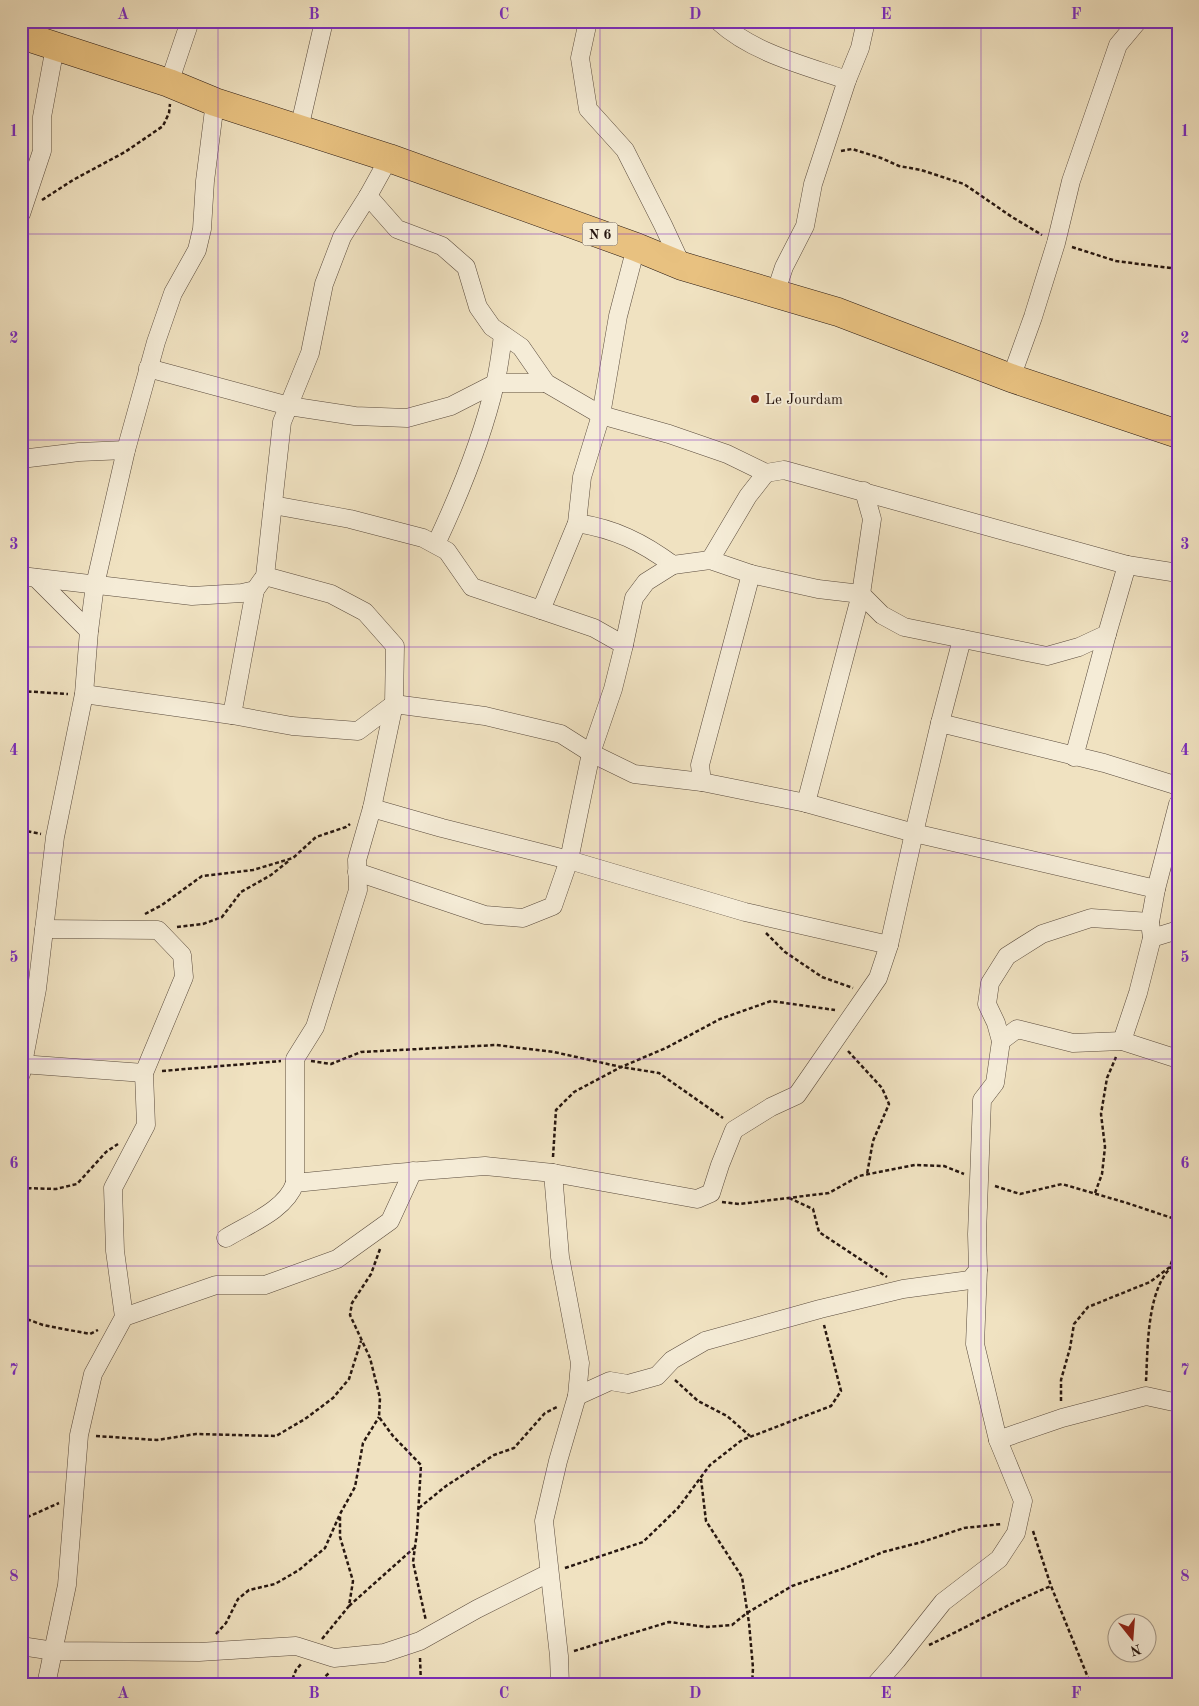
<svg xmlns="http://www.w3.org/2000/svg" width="1199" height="1706" viewBox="0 0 1199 1706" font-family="'Old Standard TT',serif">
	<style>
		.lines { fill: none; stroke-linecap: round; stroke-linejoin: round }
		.minor-casing { stroke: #594a3c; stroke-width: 19 }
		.primary-casing { stroke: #271710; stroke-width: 29 }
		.path { stroke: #271710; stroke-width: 2.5; stroke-dasharray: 4 2.5; stroke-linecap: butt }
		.minor { stroke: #f5ecd7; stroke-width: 18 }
		.primary { stroke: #e8c180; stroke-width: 28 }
		.grid { fill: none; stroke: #7b2cbf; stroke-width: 1; stroke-opacity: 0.55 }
		.poi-dot { fill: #8f2418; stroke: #f5ecd7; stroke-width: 2 }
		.labels { text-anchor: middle; stroke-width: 4; stroke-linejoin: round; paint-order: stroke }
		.shield { fill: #f5ecd7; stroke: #65574c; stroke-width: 1 }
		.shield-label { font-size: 14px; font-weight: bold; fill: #271710 }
		.poi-label { font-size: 15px; fill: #271710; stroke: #f5ecd7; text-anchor: start }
		.neatline { fill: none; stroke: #7b2cbf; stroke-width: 2 }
		.grid-label { font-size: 16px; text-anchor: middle; font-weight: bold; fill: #7b2cbf }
	</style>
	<rect width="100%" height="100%" fill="#f0e2c1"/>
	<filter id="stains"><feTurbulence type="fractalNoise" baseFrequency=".004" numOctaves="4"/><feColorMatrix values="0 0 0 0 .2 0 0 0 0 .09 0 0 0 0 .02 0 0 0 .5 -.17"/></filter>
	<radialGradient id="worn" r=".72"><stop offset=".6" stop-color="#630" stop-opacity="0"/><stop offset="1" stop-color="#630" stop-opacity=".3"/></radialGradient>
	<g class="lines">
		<g class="minor-casing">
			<g id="minor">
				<path d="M 588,21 L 580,58 L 588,109 L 625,150 L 663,225 L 682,266"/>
				<path d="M 718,21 C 753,53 803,65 847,80"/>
				<path d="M 169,83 L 190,21"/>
				<path d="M 299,129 L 324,21"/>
				<path d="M 368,196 L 397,229 L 442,246 L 466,267 L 478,307 L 492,327 L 521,347 L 546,383 L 601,415 L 669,434 L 727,454 L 766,473 L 784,470 L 1127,565"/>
				<path d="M 21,214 L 42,151 L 42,117 L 55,47"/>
				<path d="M 775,294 L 784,267 L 805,226 L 813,184 L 847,80 L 860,48 L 866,21"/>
				<path d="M 148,368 L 289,406 L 355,416 L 407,418 L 451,406 L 496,383 L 546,383"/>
				<path d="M 1011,378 L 1033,317 L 1056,243 L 1071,181 L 1118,45 L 1138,21"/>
				<path d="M 21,459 L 79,452 L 126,450"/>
				<path d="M 273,505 L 350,519 L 423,538 L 447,551 L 472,587 L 541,610 L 577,523 L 582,477 L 601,415 L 618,316 L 636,247"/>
				<path d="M 577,523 C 615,529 642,542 673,565 L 710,560 L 751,574"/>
				<path d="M 436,544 C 460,493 482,440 495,384 C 499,368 501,351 503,335"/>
				<path d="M 710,560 L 748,496 L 766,473"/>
				<path d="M 21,576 L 192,596 L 242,593 L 255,590 L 265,576 L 282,422 L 310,353 L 324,284 L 342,237 L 368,196 L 389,158"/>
				<path d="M 265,576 L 331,594 L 365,612 L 395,646 L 394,704 L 372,808 L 357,860 L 358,890 L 315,1027 L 295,1059 L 295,1183"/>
				<path d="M 36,578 L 89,631"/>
				<path d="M 624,645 L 634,598 L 646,582 L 673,565"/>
				<path d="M 84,694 L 232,715 L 292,726 L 358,731 L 394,704 L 485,716 L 561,734 L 591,753 L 634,774 L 702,782 L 806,803 L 914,833 L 1156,889"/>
				<path d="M 232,715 L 255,590"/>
				<path d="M 940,723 L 962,639"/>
				<path d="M 1074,757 L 1107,634"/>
				<path d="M 702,782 L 700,765 L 751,574 L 818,589 L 861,594 L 882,615 L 904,627 L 1047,656 L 1079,647 L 1107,634 L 1127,565 L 1178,573"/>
				<path d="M 806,803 L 861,594 L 872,519 L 864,491"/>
				<path d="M 372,808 L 442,828 L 569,860 L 745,912 L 889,945"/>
				<path d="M 357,872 L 485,915 L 523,918 L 553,906 L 569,860 L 591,753 L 613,689 L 624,645 L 594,628 L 541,610"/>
				<path d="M 44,929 L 158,930 L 182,955 L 184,977 L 144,1073 L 146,1125 L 113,1188 L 115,1251 L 124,1317 L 93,1374 L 79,1435 L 67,1585 L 46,1685"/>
				<path d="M 1152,938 L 1178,930"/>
				<path d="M 1001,1041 L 996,1023 L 987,1004 L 990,983 L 1007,956 L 1042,934 L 1091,918 L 1150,922"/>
				<path d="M 1122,1041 L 1138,993 L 1152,938 L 1150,922 L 1156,889 L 1178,804"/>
				<path d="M 21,1064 L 144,1073"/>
				<path d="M 21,1074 L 37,989 L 55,837 L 84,694 L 89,631 L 95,585 L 126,450 L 156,342 L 173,293 L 197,250 L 202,229 L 205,181 L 215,102"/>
				<path d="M 553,1173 L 697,1199 L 711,1193 L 720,1165 L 734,1130 L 771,1107 L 797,1095 L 878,978 L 889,945 L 914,833 L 940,723 L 1104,763 L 1178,786"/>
				<path d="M 226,1238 C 249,1224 286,1210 295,1183 L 395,1173 L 485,1166 L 553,1173 L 560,1257 L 580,1363 L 577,1396 L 558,1461 L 544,1521 L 559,1656 L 560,1685"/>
				<path d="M 124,1317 L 216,1285 L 265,1285 L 337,1259 L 390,1221 L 413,1171"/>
				<path d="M 577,1396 L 610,1381 L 628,1384 L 657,1376 L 672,1360 L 705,1341 L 820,1309 L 903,1289 L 970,1280 L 978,1270 L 977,1234 L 982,1100 L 995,1083 L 1001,1041 L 1017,1029 L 1073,1043 L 1122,1041 L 1178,1059"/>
				<path d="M 998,1440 L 1062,1418 L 1146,1396 L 1178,1403"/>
				<path d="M 21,1646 L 54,1651 L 199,1652 L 296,1646 L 334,1658 L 384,1653 L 420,1641 L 477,1609 L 549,1573"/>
				<path d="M 875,1685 L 897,1660 L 943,1602 L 999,1559 L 1016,1533 L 1023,1501 L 998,1440 L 975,1344 L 978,1270"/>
			</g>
		</g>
		<g class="primary-casing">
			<path id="primary" d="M 21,35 L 169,83 L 215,102 L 389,158 L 636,247 L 682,266 L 838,312 L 1011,378 L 1178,434"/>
		</g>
		<g class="path">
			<path d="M 841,151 L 852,149 L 881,158 L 899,166 L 921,170 L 964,184 L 1012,217 L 1042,235"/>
			<path d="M 42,200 L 73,180 L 125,152 L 163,126 L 169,113 L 170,104"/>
			<path d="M 1072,247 L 1116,261 L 1178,269"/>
			<path d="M 21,691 L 68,694"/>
			<path d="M 21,830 L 41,834"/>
			<path d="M 145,914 L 162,905 L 202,876 L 253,870 L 293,858 L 316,837 L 346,827 L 350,824"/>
			<path d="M 177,927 L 203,924 L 222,917 L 241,892 L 271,875 L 290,860"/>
			<path d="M 766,933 L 785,952 L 822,977 L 853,988"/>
			<path d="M 848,1051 L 882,1088 L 889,1104 L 873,1141 L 867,1174"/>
			<path d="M 311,1061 L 331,1064 L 361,1052 L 496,1045 L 554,1052 L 621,1067 L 659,1073 L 723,1118"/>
			<path d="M 162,1071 L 281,1061"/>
			<path d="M 553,1157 L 556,1110 L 574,1092 L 621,1067 L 666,1048 L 720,1019 L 771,1001 L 835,1010"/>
			<path d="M 995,1186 L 1020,1194 L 1062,1184 L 1127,1203 L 1178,1220"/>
			<path d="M 21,1188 L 56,1189 L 77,1184 L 106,1152 L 118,1144"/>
			<path d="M 1095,1193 L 1102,1174 L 1105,1147 L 1101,1114 L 1107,1078 L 1116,1057"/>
			<path d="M 789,1198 L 813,1209 L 819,1232 L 887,1277"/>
			<path d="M 722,1202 L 739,1204 L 829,1193 L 859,1176 L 915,1165 L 944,1166 L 964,1174"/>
			<path d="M 380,1249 L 371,1274 L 352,1303 L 350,1315 L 370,1358 L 380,1398 L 379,1417 L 393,1436 L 421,1465 L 417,1532 L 413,1562 L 426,1621"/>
			<path d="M 21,1317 L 43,1325 L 90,1334 L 98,1330"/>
			<path d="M 675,1380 L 698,1401 L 727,1416 L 750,1436"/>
			<path d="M 1146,1381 C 1148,1348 1146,1281 1178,1262"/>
			<path d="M 1061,1401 L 1061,1380 L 1070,1348 L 1074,1324 L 1088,1307 L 1150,1282 L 1170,1267 L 1178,1242"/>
			<path d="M 96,1436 L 157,1440 L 196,1434 L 276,1436 L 305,1419 L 333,1398 L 349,1379 L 361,1341"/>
			<path d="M 701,1479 L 706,1521 L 742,1577 L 749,1623 L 753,1668 L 752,1685"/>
			<path d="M 419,1508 L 446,1486 L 494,1455 L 514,1448 L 545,1413 L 557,1407"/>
			<path d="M 21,1520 L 59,1503"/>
			<path d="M 1033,1531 L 1051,1586 L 1091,1685"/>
			<path d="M 565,1568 L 643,1542 L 678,1508 L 710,1465 L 742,1440 L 831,1406 L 841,1391 L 824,1325"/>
			<path d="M 349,1606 L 414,1548"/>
			<path d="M 216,1634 L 226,1623 L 238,1599 L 249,1590 L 275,1584 L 299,1570 L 325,1548 L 340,1514 L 355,1487 L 363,1443 L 379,1417"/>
			<path d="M 322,1639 L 349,1606 L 353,1581 L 340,1537 L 340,1516"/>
			<path d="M 929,1645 C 970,1626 1009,1603 1051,1586"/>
			<path d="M 574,1651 L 669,1622 L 707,1627 L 732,1625 L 747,1613 L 792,1586 L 845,1568 L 883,1552 L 922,1542 L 964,1528 L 1002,1524"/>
			<path d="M 420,1658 L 421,1685"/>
			<path d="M 290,1685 L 296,1670 L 301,1664"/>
			<path d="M 316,1685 L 329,1673"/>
			<path d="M 852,1685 L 860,1681"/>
		</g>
		<use href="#minor" class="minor"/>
		<use href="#primary" class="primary"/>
	</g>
	<path class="grid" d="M 218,21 L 218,1685M 409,21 L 409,1685M 600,21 L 600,1685M 790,21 L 790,1685M 981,21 L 981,1685M 21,234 L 1178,234M 21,440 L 1178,440M 21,647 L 1178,647M 21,853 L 1178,853M 21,1059 L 1178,1059M 21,1266 L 1178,1266M 21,1472 L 1178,1472"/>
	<circle class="poi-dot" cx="755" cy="399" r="5"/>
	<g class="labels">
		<rect class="shield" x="582.5" y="222.5" width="35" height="23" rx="4"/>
		<g class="shield-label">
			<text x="600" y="239">N 6</text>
		</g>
		<g class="poi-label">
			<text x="765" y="404">Le Jourdam</text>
		</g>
	</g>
	<rect width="1199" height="1706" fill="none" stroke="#f0e2c1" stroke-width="55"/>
	<g transform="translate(1132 1638) rotate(163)"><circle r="24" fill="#f5ecd7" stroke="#a39787"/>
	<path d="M0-4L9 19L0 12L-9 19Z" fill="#8f2418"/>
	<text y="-8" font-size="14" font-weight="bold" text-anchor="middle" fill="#271710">N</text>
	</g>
	<rect x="28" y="28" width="1144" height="1650" class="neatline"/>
	<g class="grid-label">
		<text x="123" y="19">A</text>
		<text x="314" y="19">B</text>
		<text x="504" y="19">C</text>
		<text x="695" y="19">D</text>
		<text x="886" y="19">E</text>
		<text x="1076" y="19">F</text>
		<text x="14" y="136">1</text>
		<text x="1185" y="136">1</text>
		<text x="14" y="343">2</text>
		<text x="1185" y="343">2</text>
		<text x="14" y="549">3</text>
		<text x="1185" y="549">3</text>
		<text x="14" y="755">4</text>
		<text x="1185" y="755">4</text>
		<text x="14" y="962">5</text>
		<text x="1185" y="962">5</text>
		<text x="14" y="1168">6</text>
		<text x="1185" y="1168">6</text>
		<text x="14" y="1375">7</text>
		<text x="1185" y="1375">7</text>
		<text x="14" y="1581">8</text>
		<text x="1185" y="1581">8</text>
		<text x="123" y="1698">A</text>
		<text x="314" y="1698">B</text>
		<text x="504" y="1698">C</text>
		<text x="695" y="1698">D</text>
		<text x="886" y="1698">E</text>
		<text x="1076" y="1698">F</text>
	</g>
	<rect width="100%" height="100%" filter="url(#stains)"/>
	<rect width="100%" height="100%" fill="url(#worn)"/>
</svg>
